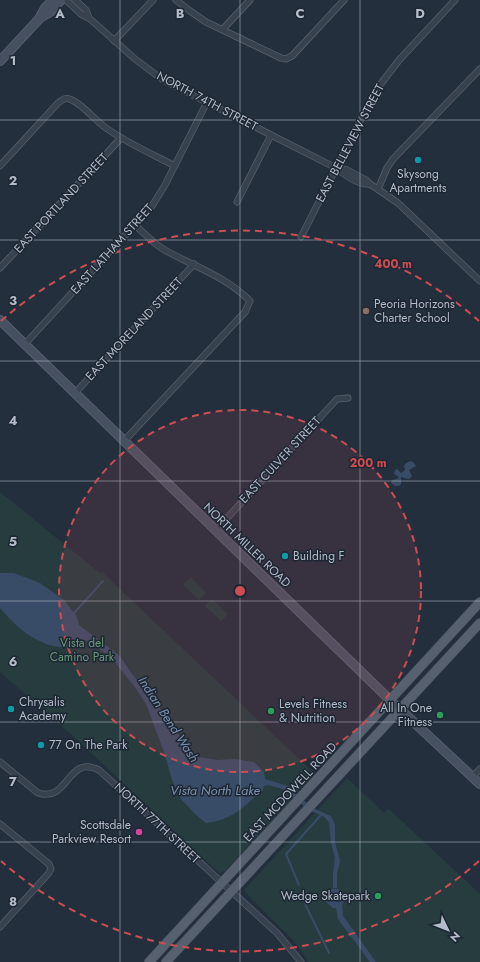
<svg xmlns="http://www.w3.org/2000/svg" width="480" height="962" viewBox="0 0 480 962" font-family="Jost,sans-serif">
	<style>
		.green { fill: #263c3f }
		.water { fill: #394c67 }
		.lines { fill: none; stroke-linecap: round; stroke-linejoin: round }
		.stream { stroke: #394c67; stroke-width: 2 }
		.street-casing { stroke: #565f6c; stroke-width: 7 }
		.secondary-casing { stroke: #565f6c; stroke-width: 10 }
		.primary-casing { stroke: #414a57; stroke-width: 10 }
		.street { stroke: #38414e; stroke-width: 5.5 }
		.secondary { stroke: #465061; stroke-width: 8 }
		.primary { stroke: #56606e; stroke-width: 9 }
		.grid { fill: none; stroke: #b4bcc9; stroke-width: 1; stroke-opacity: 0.55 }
		.ring { fill: none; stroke: #ce4d50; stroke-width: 2; stroke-dasharray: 7 5 }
		.culture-dot { fill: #0f9aa8; stroke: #1d2633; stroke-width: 1.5 }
		.education-dot { fill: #8d6e63; stroke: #1d2633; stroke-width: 1.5 }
		.leisure-dot { fill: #2e9e5b; stroke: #1d2633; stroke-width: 1.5 }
		.hotel-dot { fill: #d1479c; stroke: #1d2633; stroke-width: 1.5 }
		.labels { text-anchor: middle; stroke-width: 3; stroke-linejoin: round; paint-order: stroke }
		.street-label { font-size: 12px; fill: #b4bcc9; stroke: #1d2633 }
		.poi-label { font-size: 12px; fill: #b4bcc9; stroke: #1d2633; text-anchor: start }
		.park-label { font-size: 12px; fill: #6b9a76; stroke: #1d2633 }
		.water-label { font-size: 13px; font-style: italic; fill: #7c92b1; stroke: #1d2633 }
		.grid-label { font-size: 13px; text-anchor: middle; font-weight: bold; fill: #b4bcc9; stroke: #1d2633; stroke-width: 3; stroke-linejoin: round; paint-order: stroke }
		.centre { fill: #ce4d50; stroke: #1d2633; stroke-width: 2 }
		.ring-label { font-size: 12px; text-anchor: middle; font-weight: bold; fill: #ce4d50; stroke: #1d2633; stroke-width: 3; stroke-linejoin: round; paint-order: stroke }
	</style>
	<rect width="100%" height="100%" fill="#242f3e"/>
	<g class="green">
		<path d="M 0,492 L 100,573 L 102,572 L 315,774 L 225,871 L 220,873 L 218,872 L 73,736 L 0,672 Z"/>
		<path d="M 191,577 L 206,593 L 199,600 L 183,585 Z"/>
		<path d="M 212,599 L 228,614 L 221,621 L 205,606 Z"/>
		<path d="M 347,778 L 384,813 L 389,809 L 480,894 L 480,962 L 309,962 L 292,939 L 245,892 L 245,889 Z"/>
	</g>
	<g class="water">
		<path d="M 412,461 L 416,466 L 409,470 L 412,476 L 409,479 L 401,477 L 401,484 L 399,486 L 395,486 L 391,483 L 392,480 L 397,479 L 399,477 L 394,474 L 395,470 L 397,469 L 401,473 L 403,472 L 405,470 L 404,466 C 405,463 408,462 412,461 Z"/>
		<path d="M 0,573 L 14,573 L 40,583 L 64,600 L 77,617 L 79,625 L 119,655 L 132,674 L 154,700 L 190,751 L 198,757 L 217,760 L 235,759 L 254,762 L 264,772 L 265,779 L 288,786 L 311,807 L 331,816 L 335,825 L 335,842 L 340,861 L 337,874 L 337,888 L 333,888 L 333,874 L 335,858 L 331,843 L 329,822 L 323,816 L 308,810 L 286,790 L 268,785 L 264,786 L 262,791 C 241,808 235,819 206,823 L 196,815 L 181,799 L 172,780 L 164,752 L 146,704 L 134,686 L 113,660 L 91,642 L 77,638 C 68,658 34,640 22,630 C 14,624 7,616 0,608 Z"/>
		<path d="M 332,889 L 338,889 L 345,895 L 345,901 L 342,904 L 343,916 L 376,962 L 370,962 L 338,919 L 336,908 L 333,908 L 326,902 L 326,896 Z"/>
	</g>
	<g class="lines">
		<g class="stream">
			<path d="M 74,613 L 103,581"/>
			<path d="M 299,885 L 286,854 L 321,815"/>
			<path d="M 302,892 L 306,906 L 329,953"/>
		</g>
		<g class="street-casing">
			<g id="street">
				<path d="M 66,0 L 81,14 L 89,18 L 135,59 L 163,80 L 336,168 C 345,175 358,185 370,184"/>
				<path d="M 75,0 L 86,10 L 89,18"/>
				<path d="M 176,0 L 190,11 L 206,22 L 281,58 L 286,59 L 292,56 L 344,0"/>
				<path d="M 223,29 L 250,0"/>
				<path d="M 114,41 L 153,0"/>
				<path d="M 0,166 L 58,103 C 63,99 66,97 72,100 C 83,105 96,121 106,128 C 127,143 152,154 175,166"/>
				<path d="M 338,168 L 347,170 L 366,180 L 370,184 L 398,203 L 480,281"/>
				<path d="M 378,189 L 387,168 L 393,159 L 480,69"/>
				<path d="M 237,202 L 271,135"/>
				<path d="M 301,237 L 376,90 L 400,59 L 455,0"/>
				<path d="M 0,268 L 121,138"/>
				<path d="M 25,344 L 152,206 L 165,185 L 207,102"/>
				<path d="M 75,393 L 194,264"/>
				<path d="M 124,441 L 245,312 L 250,301 C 224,275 194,267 163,249 C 153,243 144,233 135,225"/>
				<path d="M 216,530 L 337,399 L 348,398"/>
				<path d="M 0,762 L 38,793 C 69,803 67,754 99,770 L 277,933 L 301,962"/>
				<path d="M 472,777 L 480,769"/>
				<path d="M 0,824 L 49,864 L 51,869 L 48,874 L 0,927"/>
			</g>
		</g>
		<g class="secondary-casing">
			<g id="secondary">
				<path d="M 40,18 L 50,12 L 61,0"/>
				<path d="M 0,61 L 39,19 L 45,8 L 53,0"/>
				<path d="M 0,320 L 390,700 L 480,784"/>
			</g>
		</g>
		<g class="primary-casing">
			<g id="primary">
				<path d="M 149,962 L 480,602"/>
				<path d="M 166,962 L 480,623"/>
			</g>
		</g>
		<use href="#street" class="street"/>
		<use href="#secondary" class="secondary"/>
		<use href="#primary" class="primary"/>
	</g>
	<path class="grid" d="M 120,0 L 120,962M 240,0 L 240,962M 360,0 L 360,962M 0,120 L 480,120M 0,240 L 480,240M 0,361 L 480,361M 0,481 L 480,481M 0,601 L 480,601M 0,722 L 480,722M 0,842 L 480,842"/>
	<circle cx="240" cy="591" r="181" fill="#ce4d50" fill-opacity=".12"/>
	<g class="ring">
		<circle cx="240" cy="591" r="181"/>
		<path d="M479 861A361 361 0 0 1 1 861M1 321A361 361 0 0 1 479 321"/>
	</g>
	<g class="culture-dot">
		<circle cx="418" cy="160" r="4"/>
		<circle cx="285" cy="556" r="4"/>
		<circle cx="11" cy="709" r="4"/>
		<circle cx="41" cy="745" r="4"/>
	</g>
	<circle class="education-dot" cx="366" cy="311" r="4"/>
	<g class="leisure-dot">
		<circle cx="271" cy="711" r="4"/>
		<circle cx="440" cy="715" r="4"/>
		<circle cx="378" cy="896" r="4"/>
	</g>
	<circle class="hotel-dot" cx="139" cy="832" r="4"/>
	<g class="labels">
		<g class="street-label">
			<text transform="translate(207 101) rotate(28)" y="4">NORTH 74TH STREET</text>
			<text transform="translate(350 143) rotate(-62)" y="4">EAST BELLEVIEW STREET</text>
			<text transform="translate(61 203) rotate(-47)" y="4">EAST PORTLAND STREET</text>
			<text transform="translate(112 249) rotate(-48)" y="4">EAST LATHAM STREET</text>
			<text transform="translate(134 329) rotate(-47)" y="4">EAST MORELAND STREET</text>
			<text transform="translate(280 460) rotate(-47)" y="4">EAST CULVER STREET</text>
			<text transform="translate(247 545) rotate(44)" y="4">NORTH MILLER ROAD</text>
			<text transform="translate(290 792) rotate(-47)" y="4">EAST MCDOWELL ROAD</text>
			<text transform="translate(157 823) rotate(43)" y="4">NORTH 77TH STREET</text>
		</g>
		<g class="poi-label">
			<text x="418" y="178" text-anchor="middle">Skysong<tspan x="418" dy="14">Apartments</tspan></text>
			<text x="374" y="308">Peoria Horizons<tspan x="374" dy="14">Charter School</tspan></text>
			<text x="293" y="560">Building F</text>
			<text x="19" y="706">Chrysalis<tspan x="19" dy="14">Academy</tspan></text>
			<text x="279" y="708">Levels Fitness<tspan x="279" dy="14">&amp; Nutrition</tspan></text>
			<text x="432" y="712" text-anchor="end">All In One<tspan x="432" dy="14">Fitness</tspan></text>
			<text x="49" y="749">77 On The Park</text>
			<text x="131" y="829" text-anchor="end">Scottsdale<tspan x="131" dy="14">Parkview Resort</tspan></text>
			<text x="370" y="900" text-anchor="end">Wedge Skatepark</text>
		</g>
		<g class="park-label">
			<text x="82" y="647">Vista del<tspan x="82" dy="14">Camino Park</tspan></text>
		</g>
		<g class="water-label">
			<text transform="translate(169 719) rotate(57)" y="5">Indian Bend Wash</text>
			<text x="215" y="795">Vista North Lake</text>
		</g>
	</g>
	<g class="grid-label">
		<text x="60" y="18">A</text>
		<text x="180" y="18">B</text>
		<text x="300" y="18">C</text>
		<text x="420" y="18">D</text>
		<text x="13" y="65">1</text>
		<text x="13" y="185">2</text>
		<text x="13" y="305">3</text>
		<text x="13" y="425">4</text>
		<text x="13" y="546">5</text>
		<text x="13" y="666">6</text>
		<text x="13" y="786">7</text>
		<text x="13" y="906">8</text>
	</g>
	<circle cx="240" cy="591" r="6" class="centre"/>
	<g class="ring-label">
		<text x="393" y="268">400 m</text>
		<text x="368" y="467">200 m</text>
	</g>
	<g transform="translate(448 930) rotate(133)" stroke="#1d2633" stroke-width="3" paint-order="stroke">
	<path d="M0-3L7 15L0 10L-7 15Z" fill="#b4bcc9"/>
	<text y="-6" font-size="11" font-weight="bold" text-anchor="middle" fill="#b4bcc9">N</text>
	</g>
</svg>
